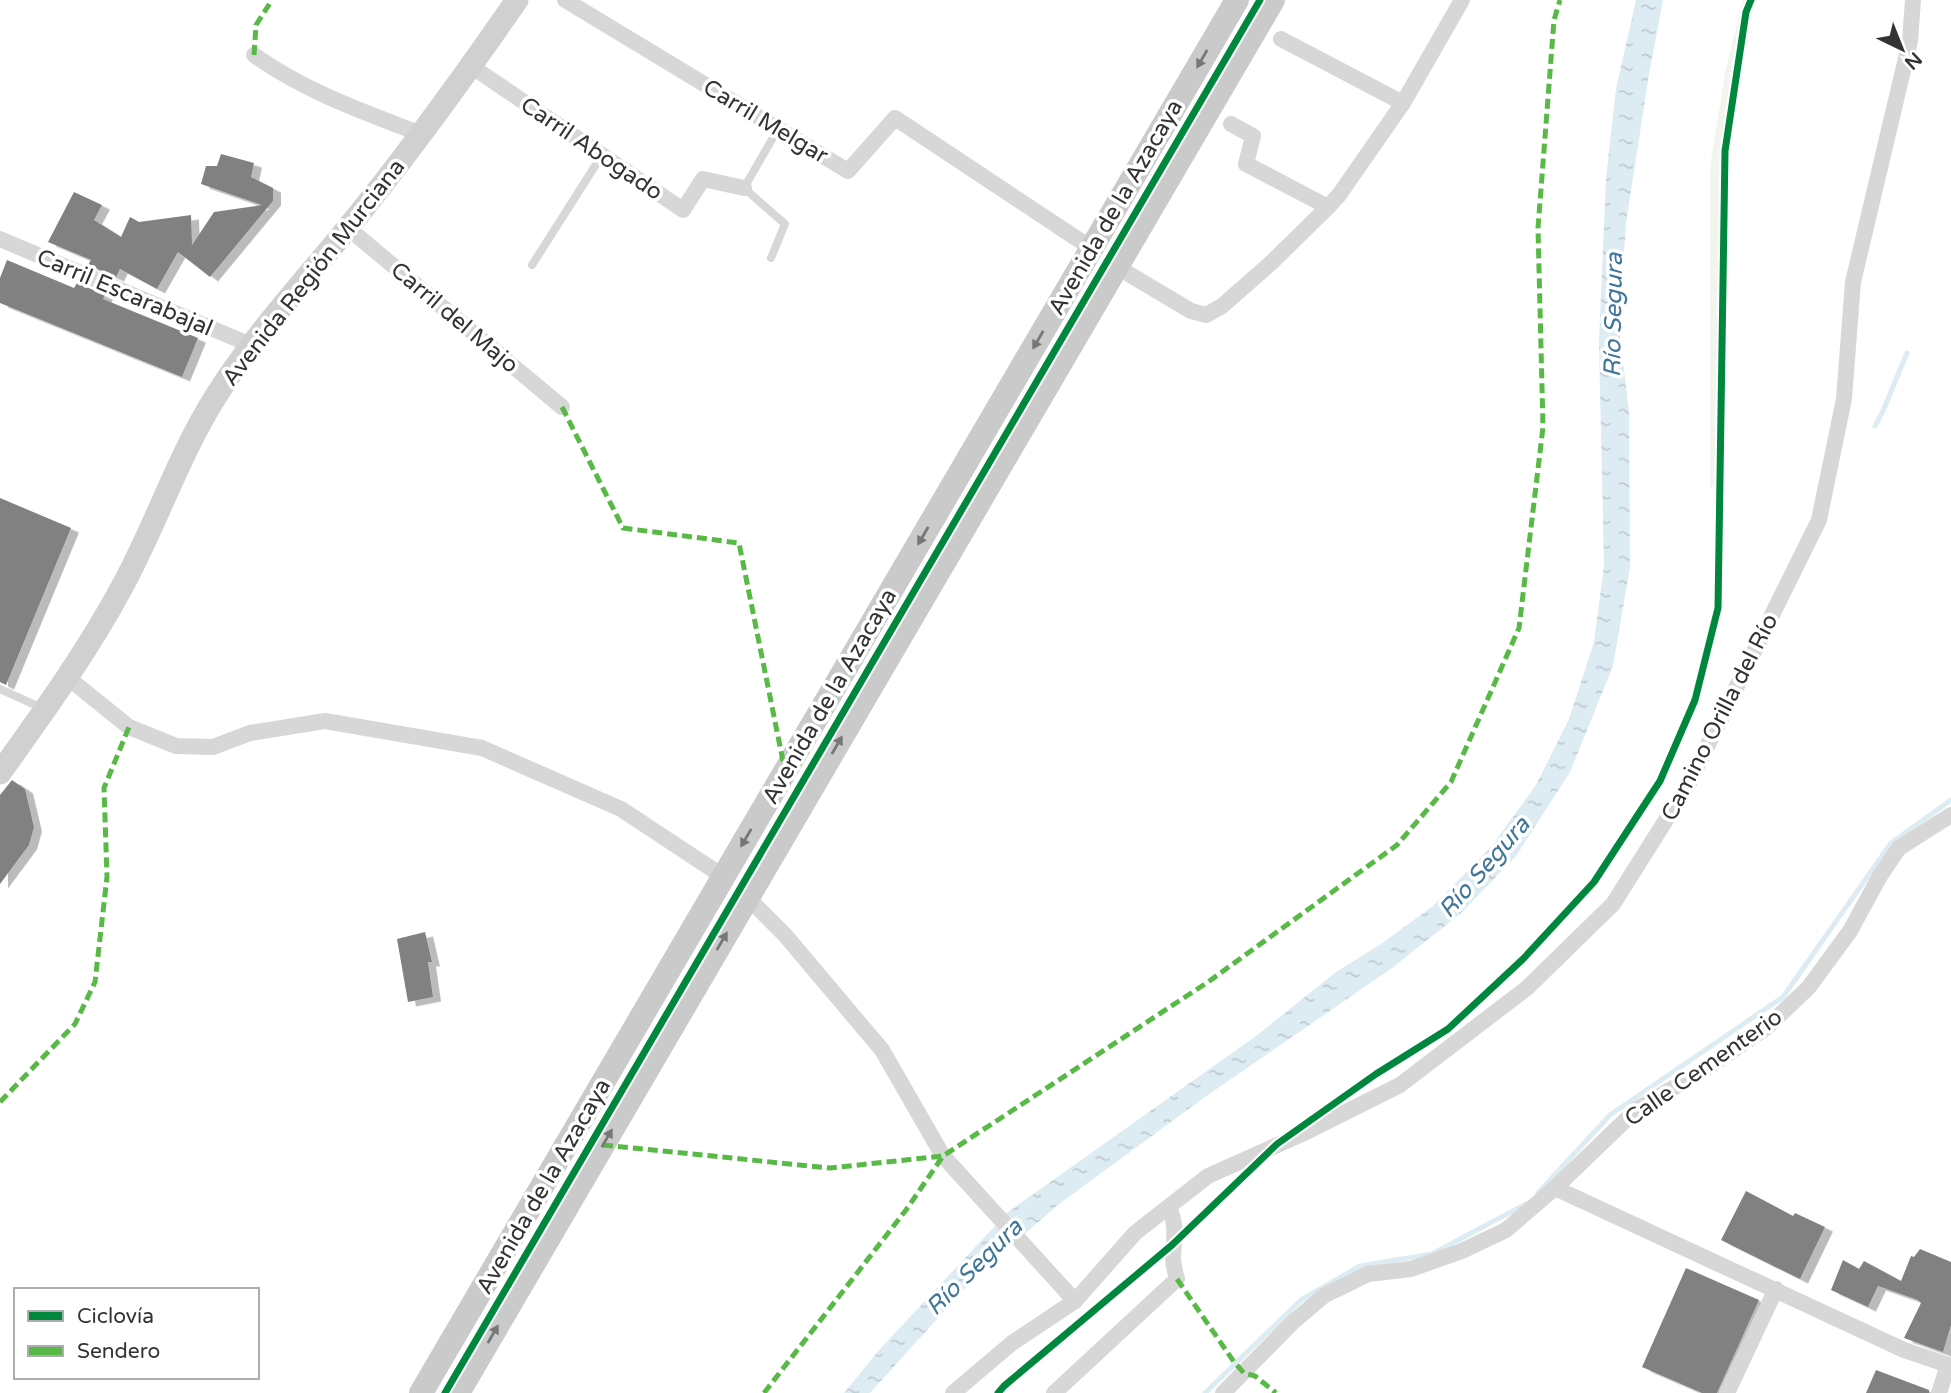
<svg xmlns="http://www.w3.org/2000/svg" width="1951" height="1393" viewBox="0 0 1951 1393" font-family="'Varela Round',sans-serif">
	<style>
		.park { fill: #f1f5ed }
		.water { fill: url(#water-ripples) }
		.lines { fill: none; stroke-linecap: round; stroke-linejoin: round }
		.stream { stroke: #ddebf3; stroke-width: 5 }
		.building { fill: #818181; filter: url(#shadow) }
		.service { stroke: #d7d7d7; stroke-width: 8 }
		.minor { stroke: #d7d7d7; stroke-width: 16 }
		.secondary { stroke: #d0d0d0; stroke-width: 23 }
		.primary { stroke: #cacaca; stroke-width: 24 }
		.quiet { stroke: #58b947; stroke-width: 5; stroke-dasharray: 10 5; stroke-linecap: butt }
		.cycleway-casing { stroke: #fff; stroke-width: 11 }
		.cycleway { stroke: #00873e; stroke-width: 7 }
		.oneway { fill: #777 }
		.labels { text-anchor: middle; stroke-width: 7; stroke-linejoin: round; paint-order: stroke }
		.street-label { font-size: 23px; fill: #333; stroke: #fff }
		.water-label { font-size: 24px; font-style: italic; fill: #3f7597; stroke: #fff }
	</style>
	<defs>
		<pattern id="water-ripples" width="26" height="14" patternUnits="userSpaceOnUse" patternTransform="scale(1.75)"><rect width="26" height="14" fill="#ddebf3"/><path d="M2 4q2-2 4 0t4 0M15 11q2-2 4 0t4 0" fill="none" stroke="#becad1"/></pattern>
		<filter id="shadow"><feDropShadow dx="8" dy="4.5" stdDeviation="0" flood-color="#0004"/></filter>
	</defs>
	<rect width="100%" height="100%" fill="#fff"/>
	<path class="park" d="M 1743,0 L 1750,0 L 1732,63 L 1721,155 L 1714,487 L 1710,487 L 1710,167 L 1726,68 Z"/>
	<path class="water" d="M 1636,0 L 1663,0 L 1649,74 L 1626,223 L 1619,328 L 1629,412 L 1630,567 L 1613,666 L 1570,772 L 1516,856 L 1460,914 L 1392,968 L 1205,1097 L 1059,1204 L 976,1276 L 870,1393 L 844,1393 L 880,1349 L 1008,1212 L 1256,1036 L 1336,972 L 1381,944 L 1433,906 L 1491,847 L 1536,785 L 1569,719 L 1594,642 L 1604,566 L 1599,343 L 1606,178 L 1616,89 Z"/>
	<g class="lines">
		<g class="stream">
			<path d="M 1875,426 L 1883,411 L 1907,353"/>
			<path d="M 1538,1193 L 1610,1115 L 1783,997 L 1891,843 L 1951,800"/>
			<path d="M 1205,1393 L 1301,1300 L 1360,1266 L 1432,1254 L 1526,1204"/>
		</g>
	</g>
	<g class="building">
		<path d="M 221,154 L 254,163 L 251,177 L 273,188 L 273,201 L 210,277 L 178,252 L 157,289 L 120,269 L 116,277 L 88,265 L 91,260 L 48,242 L 74,192 L 102,205 L 94,220 L 121,237 L 130,217 L 139,222 L 191,215 L 192,245 L 214,212 L 262,205 L 201,184 L 206,166 L 217,166 Z"/>
		<path d="M 7,260 L 74,288 L 77,283 L 105,295 L 103,299 L 198,338 L 182,377 L 0,303 L 0,278 Z"/>
		<path d="M 0,498 L 71,528 L 6,685 L 0,682 Z"/>
		<path d="M 12,780 L 25,789 L 34,827 L 29,845 L 0,884 L 0,795 Z"/>
		<path d="M 425,932 L 432,962 L 428,962 L 433,997 L 408,1002 L 397,939 Z"/>
		<path d="M 1746,1191 L 1793,1216 L 1795,1213 L 1825,1227 L 1800,1279 L 1721,1240 Z"/>
		<path d="M 1920,1249 L 1951,1262 L 1951,1325 L 1943,1352 L 1904,1338 L 1921,1303 L 1918,1300 L 1878,1286 L 1868,1307 L 1831,1290 L 1843,1260 L 1859,1269 L 1864,1261 L 1901,1281 L 1911,1256 L 1914,1257 Z"/>
		<path d="M 1686,1268 L 1759,1300 L 1717,1393 L 1702,1393 L 1642,1367 Z"/>
		<path d="M 1876,1370 L 1929,1390 L 1929,1393 L 1866,1393 Z"/>
	</g>
	<g class="lines">
		<g class="service">
			<path d="M 771,258 L 785,224 L 744,188 L 778,129"/>
			<path d="M 532,265 L 602,155"/>
			<path d="M 0,689 L 42,708"/>
		</g>
		<g class="minor">
			<path d="M 565,0 L 848,171 L 895,118 L 1091,248"/>
			<path d="M 254,55 C 304,91 364,112 421,134"/>
			<path d="M 471,66 L 683,210 L 703,179 L 744,188"/>
			<path d="M 1403,103 L 1462,0"/>
			<path d="M 1231,124 L 1253,136 L 1246,164 L 1328,207"/>
			<path d="M 348,228 L 562,407"/>
			<path d="M 0,239 L 251,345"/>
			<path d="M 1117,267 L 1191,311 L 1206,315 L 1222,306 L 1272,262 L 1328,207 L 1339,195 L 1403,103 L 1281,39"/>
			<path d="M 67,677 L 129,727 L 176,746 L 213,747 L 250,733 L 325,721 L 482,748 L 621,809 L 724,877"/>
			<path d="M 748,898 L 785,935 L 882,1050 L 943,1156 L 1075,1301"/>
			<path d="M 1555,1188 L 1904,1350 L 1951,1366"/>
			<path d="M 953,1393 L 1012,1343 L 1075,1301 L 1135,1233 L 1208,1176 L 1302,1134 L 1400,1085 L 1527,988 L 1613,904 L 1688,785 L 1819,520 L 1844,399 L 1853,282 L 1910,41 L 1913,0"/>
			<path d="M 1054,1393 L 1177,1279 C 1175,1272 1173,1264 1173,1257 C 1174,1238 1177,1225 1169,1207"/>
			<path d="M 1223,1393 L 1293,1322 L 1325,1295 L 1368,1274 L 1411,1269 L 1462,1251 L 1506,1230 L 1555,1188 L 1636,1110 L 1707,1068 L 1766,1028 L 1809,987 L 1850,931 L 1880,876 L 1899,848 L 1951,815"/>
			<path d="M 1727,1393 L 1776,1289"/>
			<path d="M 1939,1393 L 1948,1365"/>
		</g>
		<path class="secondary" d="M 0,773 C 43,713 87,652 122,587 C 156,525 178,456 216,396 C 253,337 302,284 346,230 C 407,156 463,78 517,0"/>
		<g class="primary">
			<path d="M 421,1393 L 1237,0"/>
			<path d="M 458,1393 L 1273,0"/>
		</g>
		<g class="quiet">
			<path d="M 254,55 L 256,25 L 272,0"/>
			<path d="M 562,407 L 623,528 L 739,543 L 785,771"/>
			<path d="M 0,1102 L 75,1024 L 95,982 L 107,877 L 104,788 L 129,727"/>
			<path d="M 603,1145 L 830,1168 L 943,1156"/>
			<path d="M 1177,1279 L 1234,1362 L 1244,1373 L 1255,1376 L 1276,1393"/>
			<path d="M 764,1393 L 906,1210 L 943,1156 L 1208,982 L 1397,845 L 1451,782 L 1519,628 L 1543,427 L 1538,228 L 1554,20 L 1560,0"/>
		</g>
		<g class="cycleway-casing">
			<g id="cycleway">
				<path d="M 445,1393 L 1260,0"/>
				<path d="M 998,1393 L 1004,1386 L 1172,1245 L 1277,1144 L 1376,1074 L 1448,1029 L 1524,958 L 1594,882 L 1660,781 L 1695,700 L 1718,608 L 1725,151 L 1746,12 L 1751,0"/>
			</g>
		</g>
		<use href="#cycleway" class="cycleway"/>
	</g>
	<defs><path id="oneway-solid" d="M-6-.8H1V-3.2L6.5 0L1 3.2V.8H-6Z" transform="scale(1.75)"/></defs>
	<g class="oneway">
		<use href="#oneway-solid" transform="translate(1202 59) rotate(120)"/>
		<use href="#oneway-solid" transform="translate(1038 340) rotate(120)"/>
		<use href="#oneway-solid" transform="translate(923 536) rotate(120)"/>
		<use href="#oneway-solid" transform="translate(837 745) rotate(-60)"/>
		<use href="#oneway-solid" transform="translate(746 838) rotate(120)"/>
		<use href="#oneway-solid" transform="translate(722 941) rotate(-60)"/>
		<use href="#oneway-solid" transform="translate(607 1138) rotate(-60)"/>
		<use href="#oneway-solid" transform="translate(493 1334) rotate(-60)"/>
	</g>
	<g class="labels">
		<g class="street-label">
			<text transform="translate(766 121) rotate(31)" y="8">Carril Melgar</text>
			<text transform="translate(592 148) rotate(34)" y="8">Carril Abogado</text>
			<text transform="translate(1115 207) rotate(-60)" y="8">Avenida de la Azacaya</text>
			<text transform="translate(313 272) rotate(-52)" y="8">Avenida Región Murciana</text>
			<text transform="translate(125 292) rotate(23)" y="8">Carril Escarabajal</text>
			<text transform="translate(455 317) rotate(40)" y="8">Carril del Majo</text>
			<text transform="translate(829 696) rotate(-60)" y="8">Avenida de la Azacaya</text>
			<text transform="translate(1719 717) rotate(-63)" y="8">Camino Orilla del Río</text>
			<text transform="translate(1703 1067) rotate(-35)" y="8">Calle Cementerio</text>
			<text transform="translate(543 1186) rotate(-60)" y="8">Avenida de la Azacaya</text>
		</g>
		<g class="water-label">
			<text transform="translate(1613 315) rotate(-89)" y="8">Río Segura</text>
			<text transform="translate(1484 867) rotate(-49)" y="8">Río Segura</text>
			<text transform="translate(974 1267) rotate(-45)" y="8">Río Segura</text>
		</g>
	</g>
	<rect x="14" y="1288" width="245" height="91" fill="#ffffff" stroke="#adadad" stroke-width="2"/>
	<rect x="28" y="1311" width="35" height="10" fill="#00873e" stroke="#adadad" stroke-width="2"/>
	<text x="77" y="1323" font-size="21" fill="#333333">Ciclovía</text>
	<rect x="28" y="1346" width="35" height="10" fill="#58b947" stroke="#adadad" stroke-width="2"/>
	<text x="77" y="1358" font-size="21" fill="#333333">Sendero</text>
	<g transform="translate(1902 49) rotate(137)" stroke="#ffffff" stroke-width="5" paint-order="stroke">
	<path d="M0-5L12 26L0 18L-12 26Z" fill="#333333"/>
	<text y="-10" font-size="19" font-weight="bold" text-anchor="middle" fill="#333333">N</text>
	</g>
</svg>
